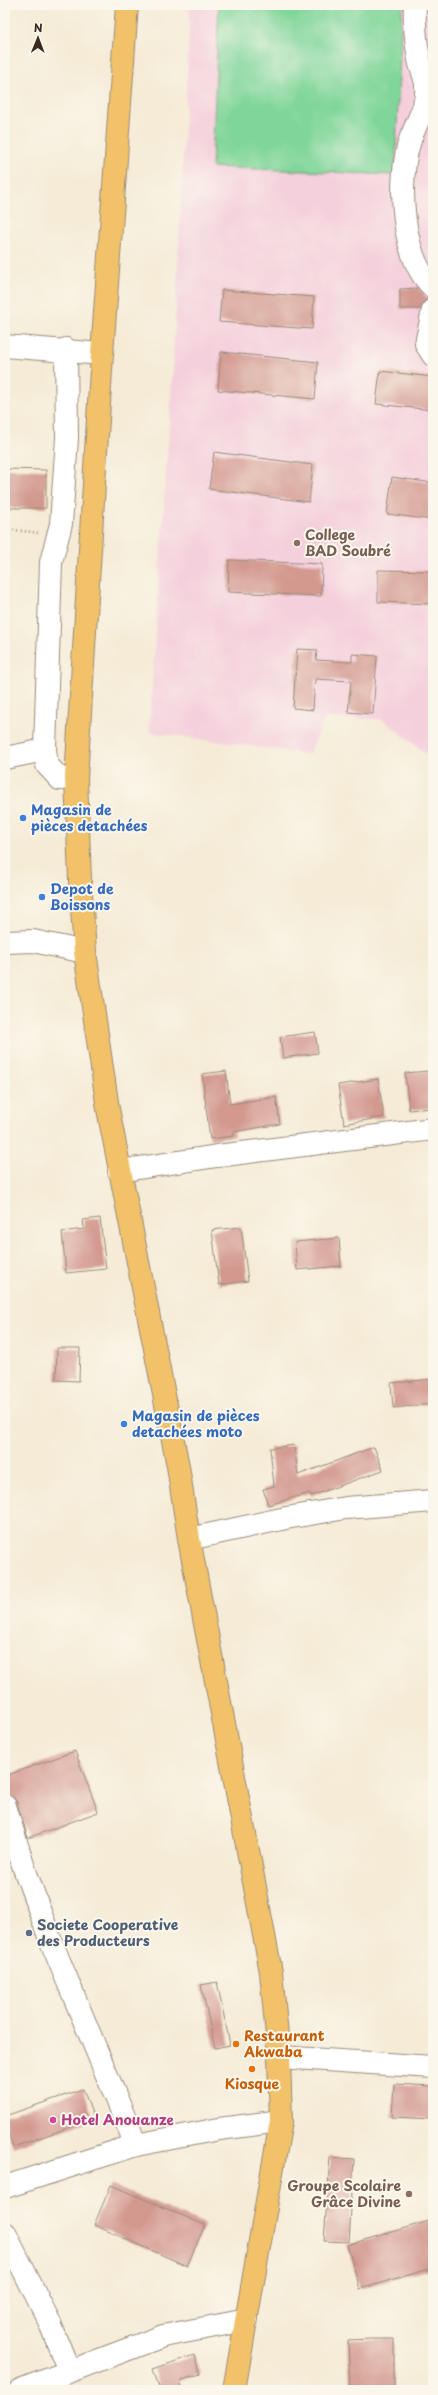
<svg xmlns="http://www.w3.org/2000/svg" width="438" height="2395" viewBox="0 0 438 2395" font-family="'Playpen Sans',sans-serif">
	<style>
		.built { fill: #f4cfdc }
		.green { fill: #80d69a; stroke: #5e805c }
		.building { fill: #d3998f }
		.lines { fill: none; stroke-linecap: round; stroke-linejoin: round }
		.minor-casing { stroke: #988a7a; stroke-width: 24 }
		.major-casing { stroke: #988a7a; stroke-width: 24 }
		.path { stroke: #988a7a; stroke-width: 2.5; stroke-dasharray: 1 3; stroke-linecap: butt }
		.minor { stroke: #fff; stroke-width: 22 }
		.major { stroke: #f2c26a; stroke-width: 22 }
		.education-dot { fill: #8d6e63; stroke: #fbf7ec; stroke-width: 1.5 }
		.shop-dot { fill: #3f7fe0; stroke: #fbf7ec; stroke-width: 1.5 }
		.service-dot { fill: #5c6f8a; stroke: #fbf7ec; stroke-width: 1.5 }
		.food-dot { fill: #e8710a; stroke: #fbf7ec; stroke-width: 1.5 }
		.hotel-dot { fill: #d1479c; stroke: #fbf7ec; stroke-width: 1.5 }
		.labels { text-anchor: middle; stroke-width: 4; stroke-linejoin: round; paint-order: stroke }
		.education-label { font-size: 14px; font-weight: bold; fill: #785e54; stroke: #fbf7ec; text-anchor: start }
		.shop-label { font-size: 14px; font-weight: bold; fill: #366cbe; stroke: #fbf7ec; text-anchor: start }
		.service-label { font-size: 14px; font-weight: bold; fill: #4e5e75; stroke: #fbf7ec; text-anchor: start }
		.food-label { font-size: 14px; font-weight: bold; fill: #c56008; stroke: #fbf7ec; text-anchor: start }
		.hotel-label { font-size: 14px; font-weight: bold; fill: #b23c85; stroke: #fbf7ec; text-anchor: start }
	</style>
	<rect width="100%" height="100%" fill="#fbf7ec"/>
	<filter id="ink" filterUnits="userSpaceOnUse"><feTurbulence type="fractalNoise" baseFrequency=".025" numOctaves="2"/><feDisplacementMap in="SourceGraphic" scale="8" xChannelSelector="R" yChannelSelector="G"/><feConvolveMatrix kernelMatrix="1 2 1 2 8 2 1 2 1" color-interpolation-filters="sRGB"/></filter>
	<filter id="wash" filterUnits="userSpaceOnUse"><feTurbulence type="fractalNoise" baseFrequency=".012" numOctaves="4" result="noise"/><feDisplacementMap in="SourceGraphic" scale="16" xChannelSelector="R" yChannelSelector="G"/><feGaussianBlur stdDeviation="0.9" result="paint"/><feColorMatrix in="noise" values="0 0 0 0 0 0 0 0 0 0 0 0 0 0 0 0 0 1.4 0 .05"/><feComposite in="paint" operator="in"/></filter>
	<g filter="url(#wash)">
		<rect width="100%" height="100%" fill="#f5ebd6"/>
		<path class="built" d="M 190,5 L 433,5 L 433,759 L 382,719 L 325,718 L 309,754 L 149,732 L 173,367 Z"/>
		<path class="green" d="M 219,5 L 402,5 L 395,175 L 212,167 Z"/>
		<g id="blocks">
			<g class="building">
				<path d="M 418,288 L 428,299 L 423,302 L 420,309 L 400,309 L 400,289 Z"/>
				<path d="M 222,290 L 314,297 L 312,329 L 219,322 Z"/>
				<path d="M 221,352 L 318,362 L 315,399 L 218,390 Z"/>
				<path d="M 380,371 L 433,377 L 433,410 L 376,404 Z"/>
				<path d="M 214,452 L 313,465 L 309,502 L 209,489 Z"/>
				<path d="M 5,469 L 46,470 L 46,508 L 5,508 Z"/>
				<path d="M 392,477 L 433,483 L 433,520 L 387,514 Z"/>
				<path d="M 229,560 L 322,564 L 321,596 L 228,592 Z"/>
				<path d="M 378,570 L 433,571 L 433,604 L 378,602 Z"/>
				<path d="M 297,649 L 317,650 L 316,660 L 352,662 L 352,654 L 377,656 L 373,714 L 348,712 L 351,681 L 315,679 L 313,710 L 293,708 Z"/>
				<path d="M 315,1032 L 318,1053 L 283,1058 L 280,1037 Z"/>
				<path d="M 226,1071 L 230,1104 L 276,1097 L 280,1124 L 233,1132 L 234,1136 L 210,1139 L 202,1074 Z"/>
				<path d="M 429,1071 L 432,1108 L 409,1110 L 405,1073 Z"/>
				<path d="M 378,1079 L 384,1117 L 344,1124 L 338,1085 Z"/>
				<path d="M 100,1218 L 106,1269 L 66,1273 L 62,1232 L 84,1229 L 83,1220 Z"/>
				<path d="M 241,1227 L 248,1281 L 219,1285 L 212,1230 Z"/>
				<path d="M 339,1238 L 341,1266 L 297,1270 L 295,1242 Z"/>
				<path d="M 57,1348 L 80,1348 L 79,1381 L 56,1380 Z"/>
				<path d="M 433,1379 L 433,1404 L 393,1408 L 391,1383 Z"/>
				<path d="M 294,1445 L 298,1475 L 374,1447 L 383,1470 L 311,1496 L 310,1493 L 268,1505 L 263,1489 L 274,1486 L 270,1448 Z"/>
				<path d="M 75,1751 L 98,1812 L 28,1838 L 17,1802 L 13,1797 L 5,1794 L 5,1776 Z"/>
				<path d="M 217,1982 L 230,2045 L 215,2048 L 201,1985 Z"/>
				<path d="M 394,2084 L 433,2086 L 433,2119 L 392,2117 Z"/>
				<path d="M 83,2089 L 94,2119 L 13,2147 L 5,2124 L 5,2116 Z"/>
				<path d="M 330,2157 L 354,2159 L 349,2242 L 324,2241 Z"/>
				<path d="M 111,2185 L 205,2225 L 187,2266 L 94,2225 Z"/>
				<path d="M 429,2221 L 433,2234 L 433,2268 L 360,2289 L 347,2245 Z"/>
				<path d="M 371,2339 L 394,2339 L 394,2390 L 350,2390 L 348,2340 Z"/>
				<path d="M 194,2355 L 200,2374 L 180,2381 L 183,2390 L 160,2390 L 153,2369 Z"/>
			</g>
		</g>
	</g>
	<g filter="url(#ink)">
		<use href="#blocks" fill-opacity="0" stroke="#988a7a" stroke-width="1"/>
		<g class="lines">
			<g class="minor-casing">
				<g id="minor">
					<path d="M 415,5 C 414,22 416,42 419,59 C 420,68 426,77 426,86 C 428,105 416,123 410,140 C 397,180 401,258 433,287"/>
					<path d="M 433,310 L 426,344 L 433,355"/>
					<path d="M 5,346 L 102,354"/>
					<path d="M 66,349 L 67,438 L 61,524 L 51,562 L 45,750 L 47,765 L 60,779 L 76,778"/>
					<path d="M 5,758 L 45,750"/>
					<path d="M 5,942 L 33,941 L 85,952"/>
					<path d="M 119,1171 L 217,1156 L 433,1129"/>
					<path d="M 189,1539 L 286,1518 L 346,1508 L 433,1501"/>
					<path d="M 5,1806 L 24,1868 L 50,1939 L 136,2145"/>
					<path d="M 279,2057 L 433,2067"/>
					<path d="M 5,2187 L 136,2145 L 219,2129 L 281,2121"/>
					<path d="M 5,2233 L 49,2321 L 69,2371"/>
					<path d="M 20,2390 L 163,2336 L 247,2320"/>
				</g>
			</g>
			<g class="major-casing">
				<path id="major" d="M 127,5 L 102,354 L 76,778 L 80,880 L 85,952 L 108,1109 L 178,1466 L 189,1539 L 271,1972 L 279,2057 L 281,2121 L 234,2390"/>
			</g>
			<path class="path" d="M 5,529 L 40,533"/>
			<use href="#minor" class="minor"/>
			<use href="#major" class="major"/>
		</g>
	</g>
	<g class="education-dot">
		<circle cx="297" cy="543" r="4"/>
		<circle cx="409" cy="2194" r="4"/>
	</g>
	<g class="shop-dot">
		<circle cx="23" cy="818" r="4"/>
		<circle cx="42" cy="897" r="4"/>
		<circle cx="124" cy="1424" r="4"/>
	</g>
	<circle class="service-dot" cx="29" cy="1933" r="4"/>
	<g class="food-dot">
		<circle cx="236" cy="2044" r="4"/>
		<circle cx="252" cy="2069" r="4"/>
	</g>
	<circle class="hotel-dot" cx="53" cy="2120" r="4"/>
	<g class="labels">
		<g class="education-label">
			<text x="305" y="540">College<tspan x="305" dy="16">BAD Soubré</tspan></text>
			<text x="401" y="2191" text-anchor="end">Groupe Scolaire<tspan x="401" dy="16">Grâce Divine</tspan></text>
		</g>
		<g class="shop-label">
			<text x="31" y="815">Magasin de<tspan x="31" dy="16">pièces detachées</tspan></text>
			<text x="50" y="894">Depot de<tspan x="50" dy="16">Boissons</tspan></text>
			<text x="132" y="1421">Magasin de pièces<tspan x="132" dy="16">detachées moto</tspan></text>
		</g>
		<g class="service-label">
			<text x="37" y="1930">Societe Cooperative<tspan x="37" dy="16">des Producteurs</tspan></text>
		</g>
		<g class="food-label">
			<text x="244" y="2041">Restaurant<tspan x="244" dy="16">Akwaba</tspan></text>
			<text x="252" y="2089" text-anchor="middle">Kiosque</text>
		</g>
		<g class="hotel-label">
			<text x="61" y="2125">Hotel Anouanze</text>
		</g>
	</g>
	<rect width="438" height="2395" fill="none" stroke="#fbf7ec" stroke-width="20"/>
	<g transform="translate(38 38) rotate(1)" stroke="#fbf7ec" stroke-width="3" paint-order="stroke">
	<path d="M0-3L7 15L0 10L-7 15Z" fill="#3b2a1e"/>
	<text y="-6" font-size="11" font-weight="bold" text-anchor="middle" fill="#3b2a1e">N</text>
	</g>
</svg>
